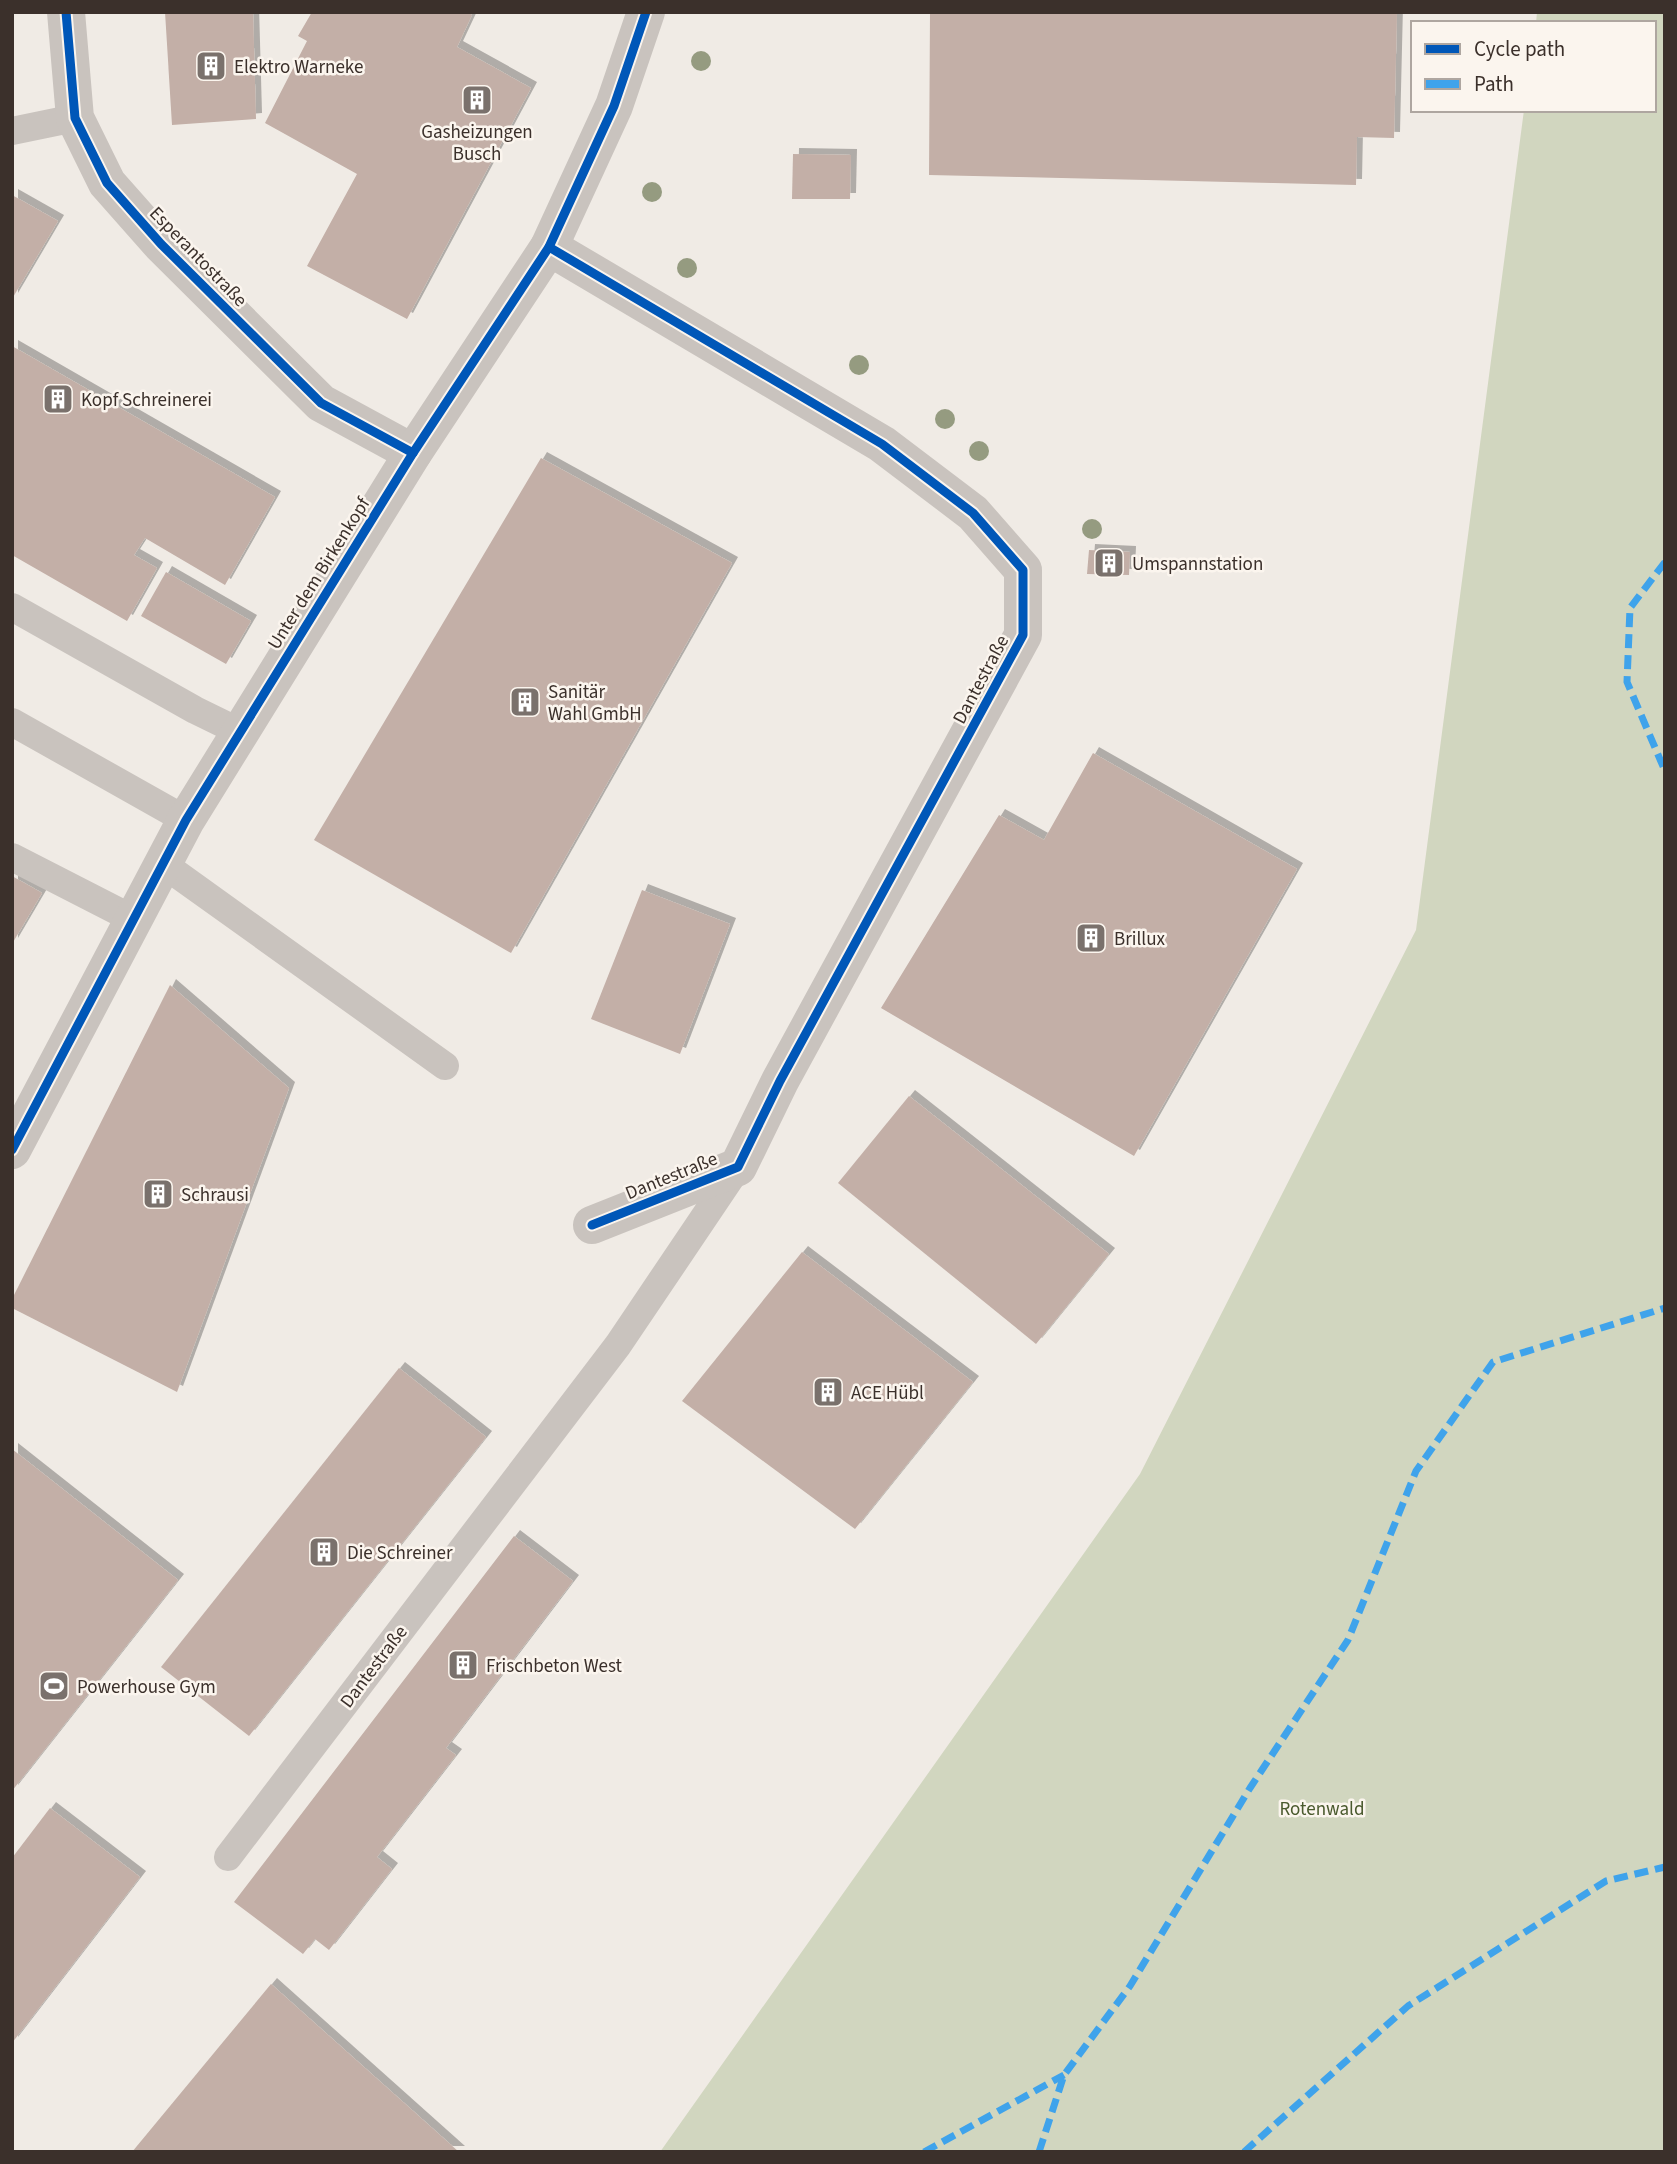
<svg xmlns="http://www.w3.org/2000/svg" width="1677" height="2164" viewBox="0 0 1677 2164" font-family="'Source Sans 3',sans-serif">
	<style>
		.green { fill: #d1d6bf }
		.building { fill: #c3afa7; filter: url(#shadow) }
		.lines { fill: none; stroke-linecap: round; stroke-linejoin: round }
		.service { stroke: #c9c3be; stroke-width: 28 }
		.minor { stroke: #c9c3be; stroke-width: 38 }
		.quiet { stroke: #3fa3eb; stroke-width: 7; stroke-dasharray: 14 7; stroke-linecap: butt }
		.cycleway-casing { stroke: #fbf5ee; stroke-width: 13 }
		.cycleway { stroke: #0057b8; stroke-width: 9 }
		.tree { fill: #959b80 }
		.labels { text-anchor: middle; stroke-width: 5; stroke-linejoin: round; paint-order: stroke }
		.poi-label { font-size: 19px; fill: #3b302b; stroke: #fbf5ee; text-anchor: start }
		.street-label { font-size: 19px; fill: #3b302b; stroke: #fbf5ee }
		.park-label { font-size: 19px; fill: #4a5a2e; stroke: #fbf5ee }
	</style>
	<defs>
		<filter id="shadow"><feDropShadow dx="6" dy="-6" stdDeviation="0" flood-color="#0004"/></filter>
	</defs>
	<rect width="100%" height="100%" fill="#f0ebe5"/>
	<path class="green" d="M 1537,12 L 1665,12 L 1665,2152 L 660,2152 L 1140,1474 L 1416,930 L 1524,110 L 1654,110 L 1654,23 L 1536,23 Z"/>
	<g class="building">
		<path d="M 165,12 L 253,12 L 256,119 L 172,125 Z"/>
		<path d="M 312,12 L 467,12 L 472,15 L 457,47 L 531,88 L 407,319 L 307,266 L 357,174 L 265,123 L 307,41 L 298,36 Z"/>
		<path d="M 930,12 L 1397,12 L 1394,138 L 1357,137 L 1356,185 L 929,175 Z"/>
		<path d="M 793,154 L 851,155 L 850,199 L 792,199 Z"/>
		<path d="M 12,195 L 58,221 L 12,299 Z"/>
		<path d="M 12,346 L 275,497 L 225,585 L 145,538 L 134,555 L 157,568 L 127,621 L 12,555 Z"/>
		<path d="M 541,458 L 732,563 L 511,953 L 314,840 Z"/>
		<path d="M 1089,550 L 1130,552 L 1129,575 L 1087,574 Z"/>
		<path d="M 166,572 L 251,621 L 226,664 L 141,616 Z"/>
		<path d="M 1093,753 L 1297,869 L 1134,1156 L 881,1008 L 999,815 L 1044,840 Z"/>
		<path d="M 12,876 L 42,893 L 12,944 Z"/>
		<path d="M 642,890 L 730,924 L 680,1054 L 591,1019 Z"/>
		<path d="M 170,985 L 289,1088 L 177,1392 L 12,1308 L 12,1299 Z"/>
		<path d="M 909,1096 L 1109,1254 L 1036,1344 L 838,1183 Z"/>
		<path d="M 802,1252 L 973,1382 L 855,1529 L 682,1401 Z"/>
		<path d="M 399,1368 L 486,1437 L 249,1736 L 161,1667 Z"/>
		<path d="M 12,1449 L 178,1580 L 12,1791 Z"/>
		<path d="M 514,1536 L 573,1581 L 446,1748 L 456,1755 L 377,1857 L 392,1869 L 329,1950 L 315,1939 L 303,1954 L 234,1902 Z"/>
		<path d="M 50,1808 L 140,1877 L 12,2043 L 12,1858 Z"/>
		<path d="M 271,1984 L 459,2152 L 132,2152 Z"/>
	</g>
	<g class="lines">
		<g class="service">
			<path d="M 12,131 L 75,118"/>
			<path d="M 12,607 L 195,710 L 240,732"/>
			<path d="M 12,722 L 186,820"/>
			<path d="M 12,857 L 133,919"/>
			<path d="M 163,864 L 445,1066"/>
			<path d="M 228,1857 L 618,1345 L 738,1167"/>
		</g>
		<g class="minor">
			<path d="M 66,12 L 75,118 L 107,183 L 161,244 L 321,403 L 413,453"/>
			<path d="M 549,247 L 882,444 L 973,513 L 1023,570 L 1023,635 L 780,1081 L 738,1167 L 592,1225"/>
			<path d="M 12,1150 L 186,820 L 413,453 L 549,247 L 614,106 L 646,12"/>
		</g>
		<g class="quiet">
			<path d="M 1665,562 L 1630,608 L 1627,682 L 1665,771"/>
			<path d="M 924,2152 L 1064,2075"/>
			<path d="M 1039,2152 L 1064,2075 L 1130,1986 L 1250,1788 L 1348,1640 L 1416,1471 L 1493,1362 L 1665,1308"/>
			<path d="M 1244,2152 L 1408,2006 L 1606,1881 L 1665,1867"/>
		</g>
		<g class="cycleway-casing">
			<g id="cycleway">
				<path d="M 66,12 L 75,118 L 107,183 L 161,244 L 321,403 L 413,453"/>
				<path d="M 549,247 L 882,444 L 973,513 L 1023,570 L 1023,635 L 780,1081 L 738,1167 L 592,1225"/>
				<path d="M 12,1150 L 186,820 L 413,453 L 549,247 L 614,106 L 646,12"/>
			</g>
		</g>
		<use href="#cycleway" class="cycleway"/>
	</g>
	<g class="tree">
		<circle cx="701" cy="61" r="10"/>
		<circle cx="652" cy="192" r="10"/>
		<circle cx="687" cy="268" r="10"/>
		<circle cx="859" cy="365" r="10"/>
		<circle cx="945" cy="419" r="10"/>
		<circle cx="979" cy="451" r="10"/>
		<circle cx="1092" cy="529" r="10"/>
	</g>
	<defs>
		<g id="building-square" transform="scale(1.575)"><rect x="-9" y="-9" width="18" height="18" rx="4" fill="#7a716c" stroke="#fbf5ee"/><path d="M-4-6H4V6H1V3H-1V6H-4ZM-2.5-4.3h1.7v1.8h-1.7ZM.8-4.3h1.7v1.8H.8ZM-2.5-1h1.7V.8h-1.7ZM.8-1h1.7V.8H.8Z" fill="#fff"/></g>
		<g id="stadium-square" transform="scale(1.575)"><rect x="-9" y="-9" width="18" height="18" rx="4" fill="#7a716c" stroke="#fbf5ee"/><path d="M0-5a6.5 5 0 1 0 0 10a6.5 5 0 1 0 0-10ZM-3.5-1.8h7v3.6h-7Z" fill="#fff"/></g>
	</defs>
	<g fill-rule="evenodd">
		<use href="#building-square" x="211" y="66"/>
		<use href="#building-square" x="477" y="100"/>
		<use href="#building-square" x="58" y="399"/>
		<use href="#building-square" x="1109" y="563"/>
		<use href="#building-square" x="525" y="702"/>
		<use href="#building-square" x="1091" y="938"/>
		<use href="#building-square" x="158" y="1194"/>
		<use href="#building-square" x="828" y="1392"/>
		<use href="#building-square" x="324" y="1552"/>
		<use href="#building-square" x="463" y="1665"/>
		<use href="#stadium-square" x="54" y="1686"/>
	</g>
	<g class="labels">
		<g class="poi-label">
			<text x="234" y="73">Elektro Warneke</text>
			<text x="477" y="138" text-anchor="middle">Gasheizungen<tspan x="477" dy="22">Busch</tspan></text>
			<text x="81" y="406">Kopf Schreinerei</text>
			<text x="1132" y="570">Umspannstation</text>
			<text x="548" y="698">Sanitär<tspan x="548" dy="22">Wahl GmbH</tspan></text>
			<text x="1114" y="945">Brillux</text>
			<text x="181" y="1201">Schrausi</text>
			<text x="851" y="1399">ACE Hübl</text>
			<text x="347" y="1559">Die Schreiner</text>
			<text x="486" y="1672">Frischbeton West</text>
			<text x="77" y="1693">Powerhouse Gym</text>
		</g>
		<g class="street-label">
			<text transform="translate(199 256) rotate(46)" y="7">Esperantostraße</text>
			<text transform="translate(318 573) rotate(-58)" y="7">Unter dem Birkenkopf</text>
			<text transform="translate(980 679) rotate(-62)" y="7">Dantestraße</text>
			<text transform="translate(671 1175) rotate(-22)" y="7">Dantestraße</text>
			<text transform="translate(373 1666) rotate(-53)" y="7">Dantestraße</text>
		</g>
		<g class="park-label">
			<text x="1322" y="1815">Rotenwald</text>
		</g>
	</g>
	<rect width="1677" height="2164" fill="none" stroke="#3b302b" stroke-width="28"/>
	<rect x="1411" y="21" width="245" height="91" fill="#fbf5ee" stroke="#aea6a0" stroke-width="2"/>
	<rect x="1425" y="44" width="35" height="10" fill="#0057b8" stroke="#aea6a0" stroke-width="2"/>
	<text x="1474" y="56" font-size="21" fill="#3b302b">Cycle path</text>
	<rect x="1425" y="79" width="35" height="10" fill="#3fa3eb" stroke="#aea6a0" stroke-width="2"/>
	<text x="1474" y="91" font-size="21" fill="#3b302b">Path</text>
</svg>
